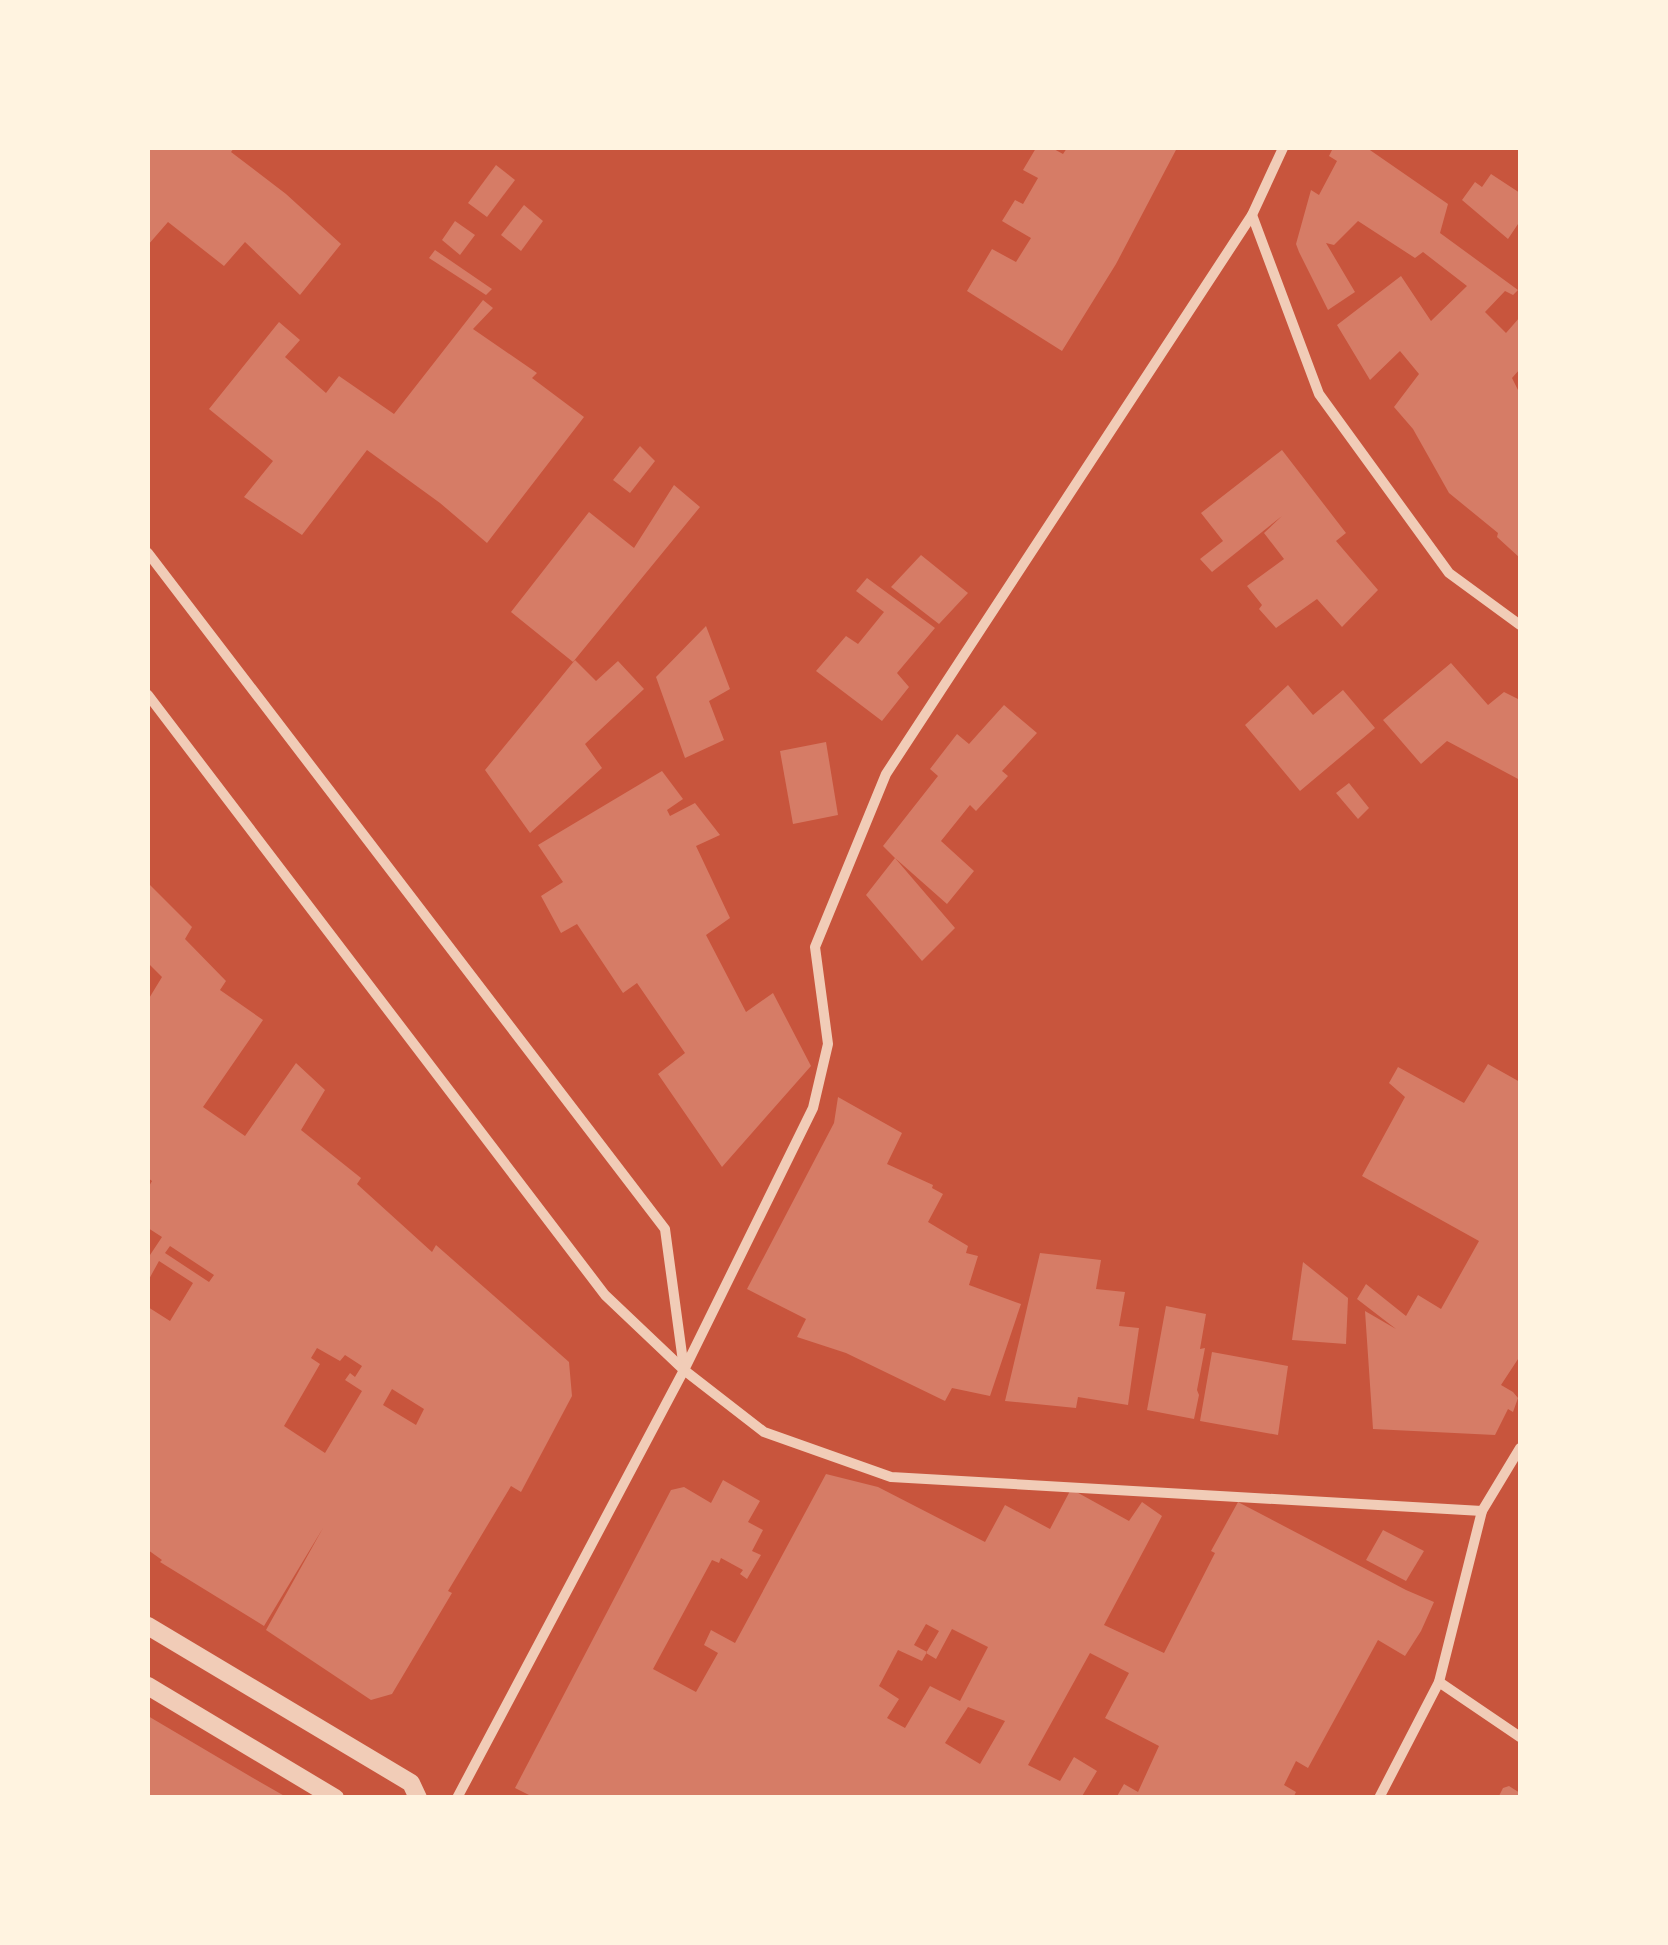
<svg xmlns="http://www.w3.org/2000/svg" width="1668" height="1945" viewBox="0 0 1668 1945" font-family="'Sofia Sans Condensed',sans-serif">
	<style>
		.building { fill: #d67c66; fill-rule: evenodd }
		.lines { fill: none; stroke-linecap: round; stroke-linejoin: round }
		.minor { stroke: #f1ccb7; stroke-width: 10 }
		.tertiary { stroke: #f1ccb7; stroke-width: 18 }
	</style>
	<rect width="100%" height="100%" fill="#c8553d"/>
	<g class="building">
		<path d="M 148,148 L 234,148 L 231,152 L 286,194 L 341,244 L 300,295 L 245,242 L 224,266 L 168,222 L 148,245 Z"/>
		<path d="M 1036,148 L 1052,148 L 1063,154 L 1067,148 L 1177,148 L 1116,264 L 1062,351 L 967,291 L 992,249 L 1016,262 L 1031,238 L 1002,221 L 1015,200 L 1023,204 L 1038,178 L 1023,170 Z"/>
		<path d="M 1333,148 L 1367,148 L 1448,204 L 1440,233 L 1518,290 L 1513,295 L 1505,291 L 1485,312 L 1506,333 L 1520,317 L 1520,369 L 1512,378 L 1520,394 L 1520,558 L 1497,537 L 1498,533 L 1449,493 L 1413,429 L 1394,407 L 1419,374 L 1400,351 L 1370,380 L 1337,325 L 1401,276 L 1431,321 L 1467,286 L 1423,252 L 1415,258 L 1358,221 L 1334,245 L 1326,243 L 1355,292 L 1328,310 L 1299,252 L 1296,244 L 1311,190 L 1319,195 L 1337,161 L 1329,156 Z"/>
		<path d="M 496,165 L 515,180 L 487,217 L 468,203 Z"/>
		<path d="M 1491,174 L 1520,193 L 1520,221 L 1508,239 L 1462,200 L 1475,182 L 1482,187 Z"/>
		<path d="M 524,205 L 543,221 L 521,251 L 501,235 Z"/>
		<path d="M 455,221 L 475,235 L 460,255 L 442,240 Z"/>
		<path d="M 435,250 L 492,289 L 486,295 L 429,258 Z"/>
		<path d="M 483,300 L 493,308 L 473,329 L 537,373 L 532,378 L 584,417 L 487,543 L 440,503 L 367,450 L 302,535 L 244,497 L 273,461 L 209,409 L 279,322 L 300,340 L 285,357 L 326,393 L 339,376 L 394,414 Z"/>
		<path d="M 640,446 L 655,461 L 630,493 L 613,480 Z"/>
		<path d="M 1282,450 L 1346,533 L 1336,541 L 1378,590 L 1342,627 L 1317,599 L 1276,628 L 1259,609 L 1262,605 L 1247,586 L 1284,559 L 1264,533 L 1282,516 L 1212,572 L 1200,559 L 1223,541 L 1201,513 Z"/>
		<path d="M 674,485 L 700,507 L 573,662 L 511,612 L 589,512 L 634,548 Z"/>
		<path d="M 921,555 L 968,593 L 939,624 L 891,587 Z"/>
		<path d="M 867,578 L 935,628 L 897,673 L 909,687 L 882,721 L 816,671 L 846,636 L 858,644 L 884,612 L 856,591 Z"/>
		<path d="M 706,626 L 730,689 L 709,701 L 724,740 L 685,758 L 656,677 Z"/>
		<path d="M 575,660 L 596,681 L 618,661 L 644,689 L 585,744 L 602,768 L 530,833 L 485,770 Z"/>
		<path d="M 1451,663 L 1488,705 L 1504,692 L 1520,700 L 1520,780 L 1447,741 L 1421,764 L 1383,720 Z"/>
		<path d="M 1288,685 L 1313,715 L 1343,690 L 1375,728 L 1300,791 L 1245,725 Z"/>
		<path d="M 1004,705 L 1037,733 L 1002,771 L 1008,776 L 976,811 L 970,805 L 941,841 L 974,871 L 947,904 L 895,858 L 955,928 L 922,961 L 866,895 L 895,858 L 883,846 L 938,776 L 930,769 L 957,734 L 969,744 Z"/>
		<path d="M 826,742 L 838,815 L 793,824 L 780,751 Z"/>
		<path d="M 662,771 L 683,799 L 667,810 L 670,816 L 695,803 L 720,835 L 696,846 L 730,918 L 706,935 L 746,1012 L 773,993 L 811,1066 L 722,1167 L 658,1074 L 685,1053 L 637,983 L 623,993 L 577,924 L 561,933 L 541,896 L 563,882 L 538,845 Z"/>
		<path d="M 1349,783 L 1369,808 L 1358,819 L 1336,793 Z"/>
		<path d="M 148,883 L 192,927 L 185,939 L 226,981 L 220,990 L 263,1020 L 203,1107 L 245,1136 L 296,1063 L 325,1090 L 301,1130 L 361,1178 L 357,1184 L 432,1252 L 436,1245 L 569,1362 L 572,1396 L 521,1492 L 511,1486 L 448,1591 L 452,1593 L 392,1694 L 371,1700 L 266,1630 L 323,1528 L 264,1626 L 160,1562 L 162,1560 L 148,1550 L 148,1307 L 170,1321 L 193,1283 L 159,1261 L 148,1281 L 148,1258 L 162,1237 L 148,1228 L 148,1188 L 152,1181 L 148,1178 L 148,1000 L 162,977 L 148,963 ZM 170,1246 L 214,1275 L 209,1282 L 165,1253 ZM 317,1348 L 340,1361 L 345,1355 L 362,1366 L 355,1377 L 350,1373 L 345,1380 L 362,1391 L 325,1453 L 284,1426 L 320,1364 L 311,1358 ZM 392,1389 L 424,1409 L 416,1425 L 383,1405 Z"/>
		<path d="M 1488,1064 L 1520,1082 L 1520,1356 L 1501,1385 L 1513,1392 L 1518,1398 L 1513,1412 L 1508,1409 L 1495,1435 L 1373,1429 L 1365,1311 L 1396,1329 L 1357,1299 L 1366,1284 L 1406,1316 L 1418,1295 L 1441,1309 L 1479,1241 L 1362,1176 L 1405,1097 L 1389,1083 L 1398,1067 L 1464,1103 Z"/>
		<path d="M 838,1097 L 902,1133 L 887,1164 L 933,1185 L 932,1188 L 943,1194 L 928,1222 L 968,1246 L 966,1253 L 978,1256 L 969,1285 L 1021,1304 L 990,1396 L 952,1388 L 945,1401 L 846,1353 L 797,1337 L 806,1319 L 747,1289 L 834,1123 Z"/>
		<path d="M 1040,1253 L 1101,1260 L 1096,1289 L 1125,1292 L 1119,1326 L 1139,1328 L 1128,1405 L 1078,1397 L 1076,1408 L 1005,1401 Z"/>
		<path d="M 1303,1262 L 1348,1298 L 1346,1344 L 1292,1340 Z"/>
		<path d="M 1166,1306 L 1206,1314 L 1200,1349 L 1205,1348 L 1197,1390 L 1199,1395 L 1194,1419 L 1147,1410 Z"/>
		<path d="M 1212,1352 L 1288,1366 L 1278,1435 L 1200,1421 Z"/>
		<path d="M 826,1474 L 878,1487 L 985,1542 L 1005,1505 L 1050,1529 L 1071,1489 L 1129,1521 L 1142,1502 L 1162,1516 L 1104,1625 L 1164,1653 L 1215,1553 L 1211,1551 L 1238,1502 L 1406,1590 L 1434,1602 L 1421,1631 L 1405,1656 L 1378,1640 L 1308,1768 L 1296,1761 L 1284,1785 L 1296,1792 L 1293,1798 L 1116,1798 L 1124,1784 L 1138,1792 L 1159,1746 L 1105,1718 L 1129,1673 L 1090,1653 L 1028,1765 L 1060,1781 L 1074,1757 L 1097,1771 L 1081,1798 L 535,1798 L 515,1788 L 671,1490 L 684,1487 L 711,1503 L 723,1480 L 760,1501 L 748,1522 L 763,1530 L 752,1551 L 761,1555 L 747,1579 L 740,1574 L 743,1570 L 721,1558 L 719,1563 L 712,1560 L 653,1669 L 696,1692 L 718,1653 L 704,1645 L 711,1630 L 735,1643 ZM 926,1624 L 939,1631 L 926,1653 L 936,1659 L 952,1629 L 988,1647 L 960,1701 L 930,1686 L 905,1728 L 887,1718 L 899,1699 L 879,1686 L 898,1650 L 922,1661 L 927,1652 L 914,1645 ZM 968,1707 L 1005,1721 L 980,1764 L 945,1743 Z"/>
		<path d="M 1383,1530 L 1424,1551 L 1406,1581 L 1366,1560 Z"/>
		<path d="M 148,1716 L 260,1782 L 288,1798 L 148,1798 Z"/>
		<path d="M 1509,1786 L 1520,1793 L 1520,1798 L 1498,1798 L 1503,1788 Z"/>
	</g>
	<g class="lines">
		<g class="minor">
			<path d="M 1252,215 L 1319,394 L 1449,573 L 1520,625"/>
			<path d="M 148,553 L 665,1229 L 684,1369"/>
			<path d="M 148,695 L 605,1295 L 684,1370 L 764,1432 L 891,1477 L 1482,1511"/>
			<path d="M 1439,1682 L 1520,1737"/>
			<path d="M 457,1798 L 684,1370 L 813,1108 L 828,1044 L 815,947 L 886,774 L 1252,215 L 1283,148"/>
			<path d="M 1379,1798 L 1439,1682 L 1482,1511 L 1520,1448"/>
		</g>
		<g class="tertiary">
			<path d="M 148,1626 L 411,1783 L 418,1798"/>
			<path d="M 148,1686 L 335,1798"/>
		</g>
	</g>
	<rect width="1668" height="1945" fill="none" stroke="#fff3e0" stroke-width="300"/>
</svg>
